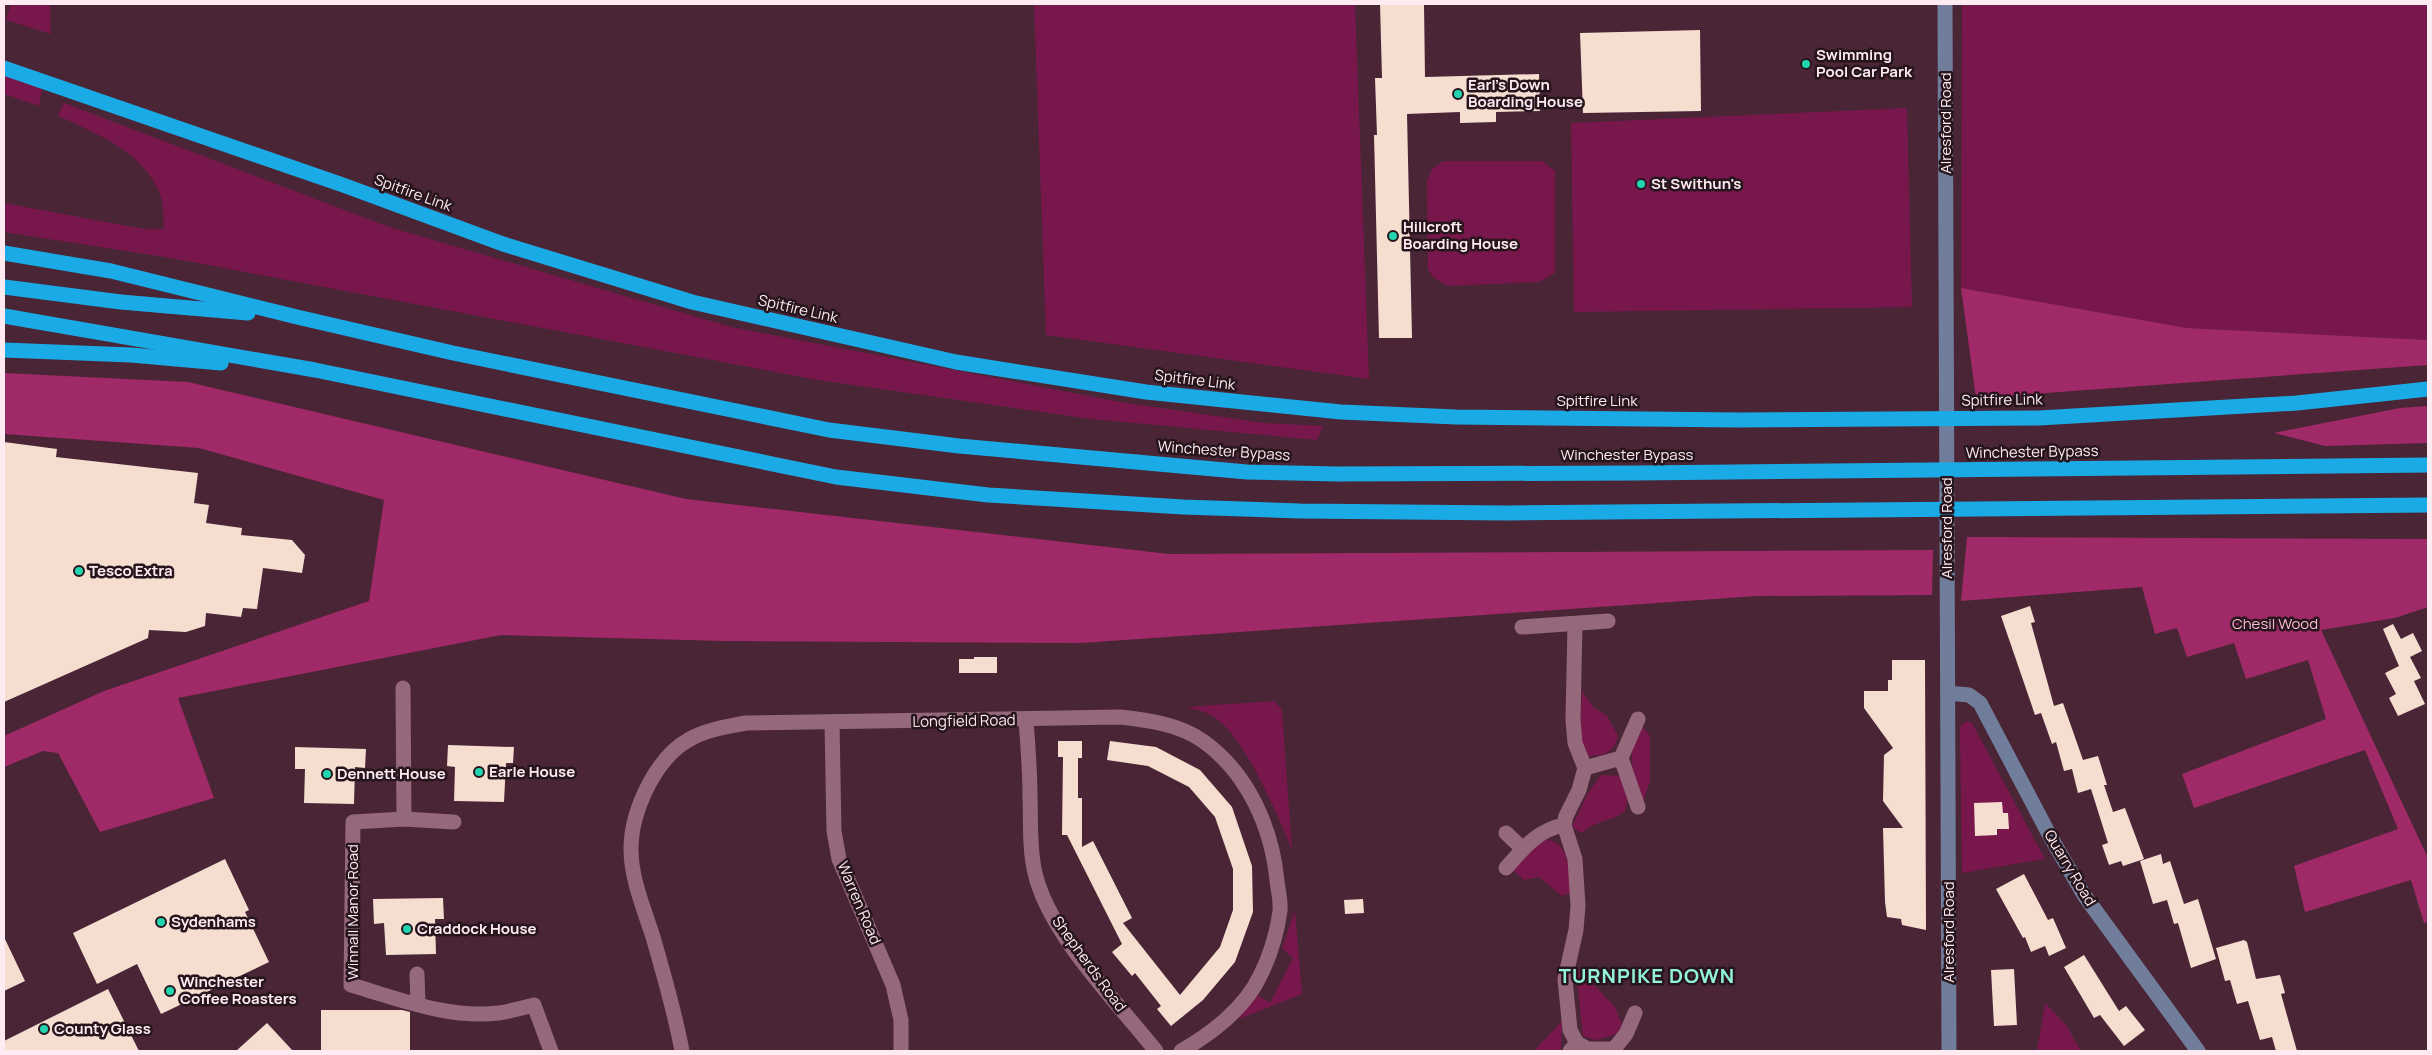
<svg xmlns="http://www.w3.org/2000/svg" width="2432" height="1055" viewBox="0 0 2432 1055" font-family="Manrope,sans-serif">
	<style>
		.green { fill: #78174b }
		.forest { fill: #a02967 }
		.building { fill: #f5ddcf }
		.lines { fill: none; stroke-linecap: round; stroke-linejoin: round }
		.street { stroke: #95697b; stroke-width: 15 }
		.secondary { stroke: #707d9b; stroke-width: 15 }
		.highway { stroke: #1aabe6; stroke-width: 15 }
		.poi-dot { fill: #22d5af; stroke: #26151c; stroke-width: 2 }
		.labels { text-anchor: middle; stroke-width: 5; stroke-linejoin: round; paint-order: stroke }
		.poi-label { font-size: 15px; font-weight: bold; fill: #feeaf1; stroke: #26151c; text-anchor: start }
		.street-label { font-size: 15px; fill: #feeaf1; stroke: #26151c }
		.park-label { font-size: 15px; fill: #fbbdd6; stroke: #26151c }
		.district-label { font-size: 20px; font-weight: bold; letter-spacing: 1px; fill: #93f3d7; stroke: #26151c }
	</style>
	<rect width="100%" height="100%" fill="#4a2536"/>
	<g class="green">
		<path d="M 11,4 L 50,4 L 51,34 L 6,20 Z"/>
		<path d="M 1034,4 L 1355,4 L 1369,379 L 1046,335 Z"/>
		<path d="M 1962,4 L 2428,4 L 2428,340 L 2187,328 L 1961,288 Z"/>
		<path d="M 4,75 L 42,89 L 39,106 L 4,94 Z"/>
		<path d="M 64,103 L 389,227 L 731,327 L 1120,402 L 1264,423 L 1323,426 L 1317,440 L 1091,419 L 818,380 L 171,258 L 4,232 L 4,203 L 144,229 L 164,229 C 163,219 164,204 160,194 C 143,152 97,133 58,116 Z"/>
		<path d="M 1907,108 L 1912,307 L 1574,312 L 1571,123 Z"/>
		<path d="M 1443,161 L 1542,161 L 1555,171 L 1555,273 L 1539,282 L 1447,286 L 1433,277 L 1428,269 L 1427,181 L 1432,169 Z"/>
		<path d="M 1582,691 L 1593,707 L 1607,716 L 1618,736 C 1614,753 1604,756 1587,756 L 1579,742 Z"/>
		<path d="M 1274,701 L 1282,710 L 1292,850 C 1278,816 1244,733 1211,715 C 1204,711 1194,709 1185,707 Z"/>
		<path d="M 1967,721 L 1972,723 L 2045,859 L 1962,873 L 1960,730 L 1961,725 Z"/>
		<path d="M 1640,724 L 1650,736 L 1650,781 L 1643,802 C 1632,770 1626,757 1640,724 Z"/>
		<path d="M 1601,775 L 1619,776 C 1644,827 1606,811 1582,833 L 1572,827 L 1588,793 Z"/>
		<path d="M 1541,839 C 1570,839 1570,871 1571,893 L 1562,896 L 1539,877 L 1524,880 L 1513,870 Z"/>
		<path d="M 1295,911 L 1302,994 L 1239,1019 L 1256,994 L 1270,1003 L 1293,958 L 1282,948 Z"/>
		<path d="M 1579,969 L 1615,1007 L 1622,1024 L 1617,1034 L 1596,1040 L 1583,1036 L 1576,971 Z"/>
		<path d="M 2045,1003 L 2066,1025 L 2081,1051 L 2037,1051 Z"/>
		<path d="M 1562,1021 L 1561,1051 L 1534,1051 Z"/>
	</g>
	<g class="forest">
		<path d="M 1961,288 L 2187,328 L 2428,340 L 2428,365 L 1976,398 Z"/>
		<path d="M 4,373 L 188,382 L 686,499 L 1169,554 L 1933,550 L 1932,595 L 1757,596 L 1081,643 L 725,641 L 501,635 L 178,698 L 214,798 L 100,832 L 58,753 L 43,751 L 4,767 L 4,736 L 104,691 L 369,601 L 384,500 L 199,448 L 4,434 Z"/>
		<path d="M 2428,406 L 2428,443 L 2325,446 L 2274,433 L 2400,408 Z"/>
		<path d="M 1967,537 L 2428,539 L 2428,607 L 2395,618 L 2321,630 L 2428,858 L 2428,922 L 2424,923 L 2411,880 L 2305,912 L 2294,866 L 2398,829 L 2365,750 L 2194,808 L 2182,774 L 2326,719 L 2308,660 L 2246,679 L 2234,643 L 2187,657 L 2177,628 L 2155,634 L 2142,587 L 1961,601 Z"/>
	</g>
	<g class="building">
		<path d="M 1380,4 L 1424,4 L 1425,77 L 1539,74 L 1540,111 L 1496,112 L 1496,122 L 1460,123 L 1460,112 L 1407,114 L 1412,338 L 1379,338 L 1374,135 L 1377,135 L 1375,78 L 1382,78 Z"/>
		<path d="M 1700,30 L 1701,111 L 1583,113 L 1580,33 Z"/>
		<path d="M 4,442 L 57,449 L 56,457 L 198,473 L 194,503 L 209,505 L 206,523 L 242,528 L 241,535 L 292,540 L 305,555 L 302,573 L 263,568 L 257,609 L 243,608 L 241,617 L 206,613 L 205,626 L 186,632 L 149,630 L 148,638 L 4,702 Z"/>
		<path d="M 2030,606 L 2035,622 L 2031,623 L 2054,706 L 2063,703 L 2083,760 L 2098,756 L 2107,785 L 2104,785 L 2113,812 L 2125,808 L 2144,859 L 2123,866 L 2121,861 L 2109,865 L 2102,845 L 2108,843 L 2091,789 L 2078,793 L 2072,769 L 2064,771 L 2056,742 L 2052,744 L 2041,713 L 2035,715 L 2001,616 Z"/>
		<path d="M 2393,624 L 2401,639 L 2413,633 L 2422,651 L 2410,657 L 2421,678 L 2414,681 L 2425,704 L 2398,716 L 2389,698 L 2396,694 L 2385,673 L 2399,666 L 2383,629 Z"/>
		<path d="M 974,657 L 997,657 L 997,673 L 959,673 L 959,659 L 974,659 Z"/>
		<path d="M 1892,660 L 1925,660 L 1926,930 L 1902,925 L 1901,919 L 1887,917 L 1885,902 L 1883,828 L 1903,828 L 1883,801 L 1884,755 L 1893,748 L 1864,708 L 1864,691 L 1888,691 L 1888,680 L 1892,680 Z"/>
		<path d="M 1058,741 L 1082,741 L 1082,758 L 1078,758 L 1078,798 L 1082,798 L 1082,847 L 1093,841 L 1132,918 L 1123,923 L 1180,995 L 1220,947 L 1233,910 L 1233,869 L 1215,817 L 1189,787 L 1148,766 L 1107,760 L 1110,741 L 1156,747 L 1200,770 L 1232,807 L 1252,866 L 1253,912 L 1235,962 L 1203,1000 L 1171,1026 L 1157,1009 L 1161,1006 L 1135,973 L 1132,976 L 1112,952 L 1122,944 L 1067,835 L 1062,835 L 1063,757 L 1058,757 Z"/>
		<path d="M 448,745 L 514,747 L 513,763 L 506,763 L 504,802 L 454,801 L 455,767 L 447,766 Z"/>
		<path d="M 295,747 L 366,749 L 365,768 L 355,767 L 354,804 L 304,803 L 305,769 L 295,769 Z"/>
		<path d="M 2002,802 L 2003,813 L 2008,813 L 2009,829 L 1997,829 L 1997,835 L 1975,836 L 1974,803 Z"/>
		<path d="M 2161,854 L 2163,864 L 2170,861 L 2184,904 L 2198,899 L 2216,959 L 2191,968 L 2178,923 L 2174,924 L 2167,900 L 2153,904 L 2140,861 Z"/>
		<path d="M 225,859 L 249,910 L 245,912 L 269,962 L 161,1014 L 137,964 L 97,984 L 73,933 Z"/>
		<path d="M 2024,874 L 2048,920 L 2053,918 L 2066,948 L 2049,956 L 2045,946 L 2031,952 L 2025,937 L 2023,938 L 1996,889 Z"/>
		<path d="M 443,898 L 444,919 L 435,919 L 436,954 L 386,955 L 384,923 L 374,924 L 373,899 Z"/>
		<path d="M 1363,899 L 1364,913 L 1345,914 L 1344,900 Z"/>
		<path d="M 4,937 L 25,981 L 4,991 Z"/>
		<path d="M 2244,940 L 2247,942 L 2256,979 L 2280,975 L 2285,993 L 2281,994 L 2297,1051 L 2276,1051 L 2272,1037 L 2260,1040 L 2248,1001 L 2237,1004 L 2230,980 L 2225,981 L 2216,948 Z"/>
		<path d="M 2084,955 L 2119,1011 L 2126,1006 L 2145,1030 L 2124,1046 L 2100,1015 L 2094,1018 L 2064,967 Z"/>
		<path d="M 2014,969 L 2017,1025 L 1994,1026 L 1991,970 Z"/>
		<path d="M 108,989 L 139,1051 L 4,1051 L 4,1041 Z"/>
		<path d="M 321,1010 L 402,1010 L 410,1012 L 410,1051 L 321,1051 Z"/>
		<path d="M 267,1023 L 293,1051 L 236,1051 Z"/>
	</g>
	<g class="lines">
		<g class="street">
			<path d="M 1522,627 L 1608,621"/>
			<path d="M 403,688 L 404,819"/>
			<path d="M 1026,720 C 1028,746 1030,771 1030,797 C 1031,822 1029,848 1035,873 C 1049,934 1117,1002 1156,1051"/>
			<path d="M 832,722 L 834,831 L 839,859 L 893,985 L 901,1020 L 901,1051"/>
			<path d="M 1621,758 L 1638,807"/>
			<path d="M 1585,768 L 1621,758 L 1638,719"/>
			<path d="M 454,822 L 404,819 L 353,822 L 351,985 C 399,999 449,1019 499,1013 C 511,1011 522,1008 534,1005 L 551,1051"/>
			<path d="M 1506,833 L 1523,849"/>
			<path d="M 1506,868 C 1523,849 1537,830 1564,825"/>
			<path d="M 417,974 L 418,1004"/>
			<path d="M 1577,1043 L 1588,1049 L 1614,1049 L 1626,1034 L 1635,1013"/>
			<path d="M 682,1051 C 675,1013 664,975 653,937 C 644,909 631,879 631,849 C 631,825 638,805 649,784 C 673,739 699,731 746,723 L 1120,717 C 1147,720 1179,724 1203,741 C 1248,773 1272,828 1277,881 C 1278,890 1281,901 1280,911 C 1277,933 1270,956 1260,976 C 1245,1008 1211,1034 1181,1051"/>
			<path d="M 1570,1051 L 1577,1043 L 1570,1030 L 1565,979 L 1576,930 L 1578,906 L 1575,859 L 1564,825 L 1566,816 L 1579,790 L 1585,768 L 1575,743 L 1573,720 L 1575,624"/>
		</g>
		<g class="secondary">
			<path d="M 1945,4 L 1949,1051"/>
			<path d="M 1948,693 L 1969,695 L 1980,703 L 2050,836 L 2084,895 L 2198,1051"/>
		</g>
		<g class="highway">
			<path d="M 4,68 L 343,185 L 503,244 L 692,302 L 956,362 L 1146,392 L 1341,412 L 1456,417 L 1739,420 L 2039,418 L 2297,403 L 2428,389"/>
			<path d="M 4,253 L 111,271 L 297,317 L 453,353 L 829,430 L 959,446 L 1247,472 L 1337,474 L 1637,473 L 2428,465"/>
			<path d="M 4,287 L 121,302 L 248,313"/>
			<path d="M 4,316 L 315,370 L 836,477 L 988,495 L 1183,507 L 1300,511 L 1506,513 L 2428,505"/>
			<path d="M 4,350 L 131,355 L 221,363"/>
		</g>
	</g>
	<g class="poi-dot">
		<circle cx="1806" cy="64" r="5"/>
		<circle cx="1458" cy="94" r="5"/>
		<circle cx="1641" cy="184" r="5"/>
		<circle cx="1393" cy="236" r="5"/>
		<circle cx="79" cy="571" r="5"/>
		<circle cx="479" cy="772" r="5"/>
		<circle cx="327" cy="774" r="5"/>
		<circle cx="161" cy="922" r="5"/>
		<circle cx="407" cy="929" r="5"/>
		<circle cx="170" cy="991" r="5"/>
		<circle cx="44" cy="1029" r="5"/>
	</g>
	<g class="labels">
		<g class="poi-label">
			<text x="1816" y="60">Swimming<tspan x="1816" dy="17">Pool Car Park</tspan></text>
			<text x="1468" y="90">Earl's Down<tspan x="1468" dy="17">Boarding House</tspan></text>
			<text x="1651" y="189">St Swithun's</text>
			<text x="1403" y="232">Hillcroft<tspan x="1403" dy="17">Boarding House</tspan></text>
			<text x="89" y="576">Tesco Extra</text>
			<text x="489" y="777">Earle House</text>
			<text x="337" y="779">Dennett House</text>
			<text x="171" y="927">Sydenhams</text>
			<text x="417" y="934">Craddock House</text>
			<text x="180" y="987">Winchester<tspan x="180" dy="17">Coffee Roasters</tspan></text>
			<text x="54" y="1034">County Glass</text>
		</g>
		<g class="street-label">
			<text transform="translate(1946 123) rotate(-90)" y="5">Alresford Road</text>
			<text transform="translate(413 193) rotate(20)" y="5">Spitfire Link</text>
			<text transform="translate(798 309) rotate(13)" y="5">Spitfire Link</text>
			<text transform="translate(1195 380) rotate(7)" y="5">Spitfire Link</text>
			<text transform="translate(2002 400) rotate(-1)" y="5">Spitfire Link</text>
			<text x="1597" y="406">Spitfire Link</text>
			<text transform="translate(1224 451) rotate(4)" y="5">Winchester Bypass</text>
			<text transform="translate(2032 452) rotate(-1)" y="5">Winchester Bypass</text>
			<text x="1627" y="460">Winchester Bypass</text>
			<text transform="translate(1947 528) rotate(-90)" y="5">Alresford Road</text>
			<text transform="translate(964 721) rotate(-1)" y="5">Longfield Road</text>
			<text transform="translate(2070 868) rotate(59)" y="5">Quarry Road</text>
			<text transform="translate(859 903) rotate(67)" y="5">Warren Road</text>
			<text transform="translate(353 912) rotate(-90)" y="5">Winnall Manor Road</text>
			<text transform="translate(1949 932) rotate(-90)" y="5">Alresford Road</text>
			<text transform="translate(1089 964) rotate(54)" y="5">Shepherds Road</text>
		</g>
		<g class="park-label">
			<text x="2275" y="629">Chesil Wood</text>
		</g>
		<g class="district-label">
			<text x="1647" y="983">TURNPIKE DOWN</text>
		</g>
	</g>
	<rect width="2432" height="1055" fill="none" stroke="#feeaf1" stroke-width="10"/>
</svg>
